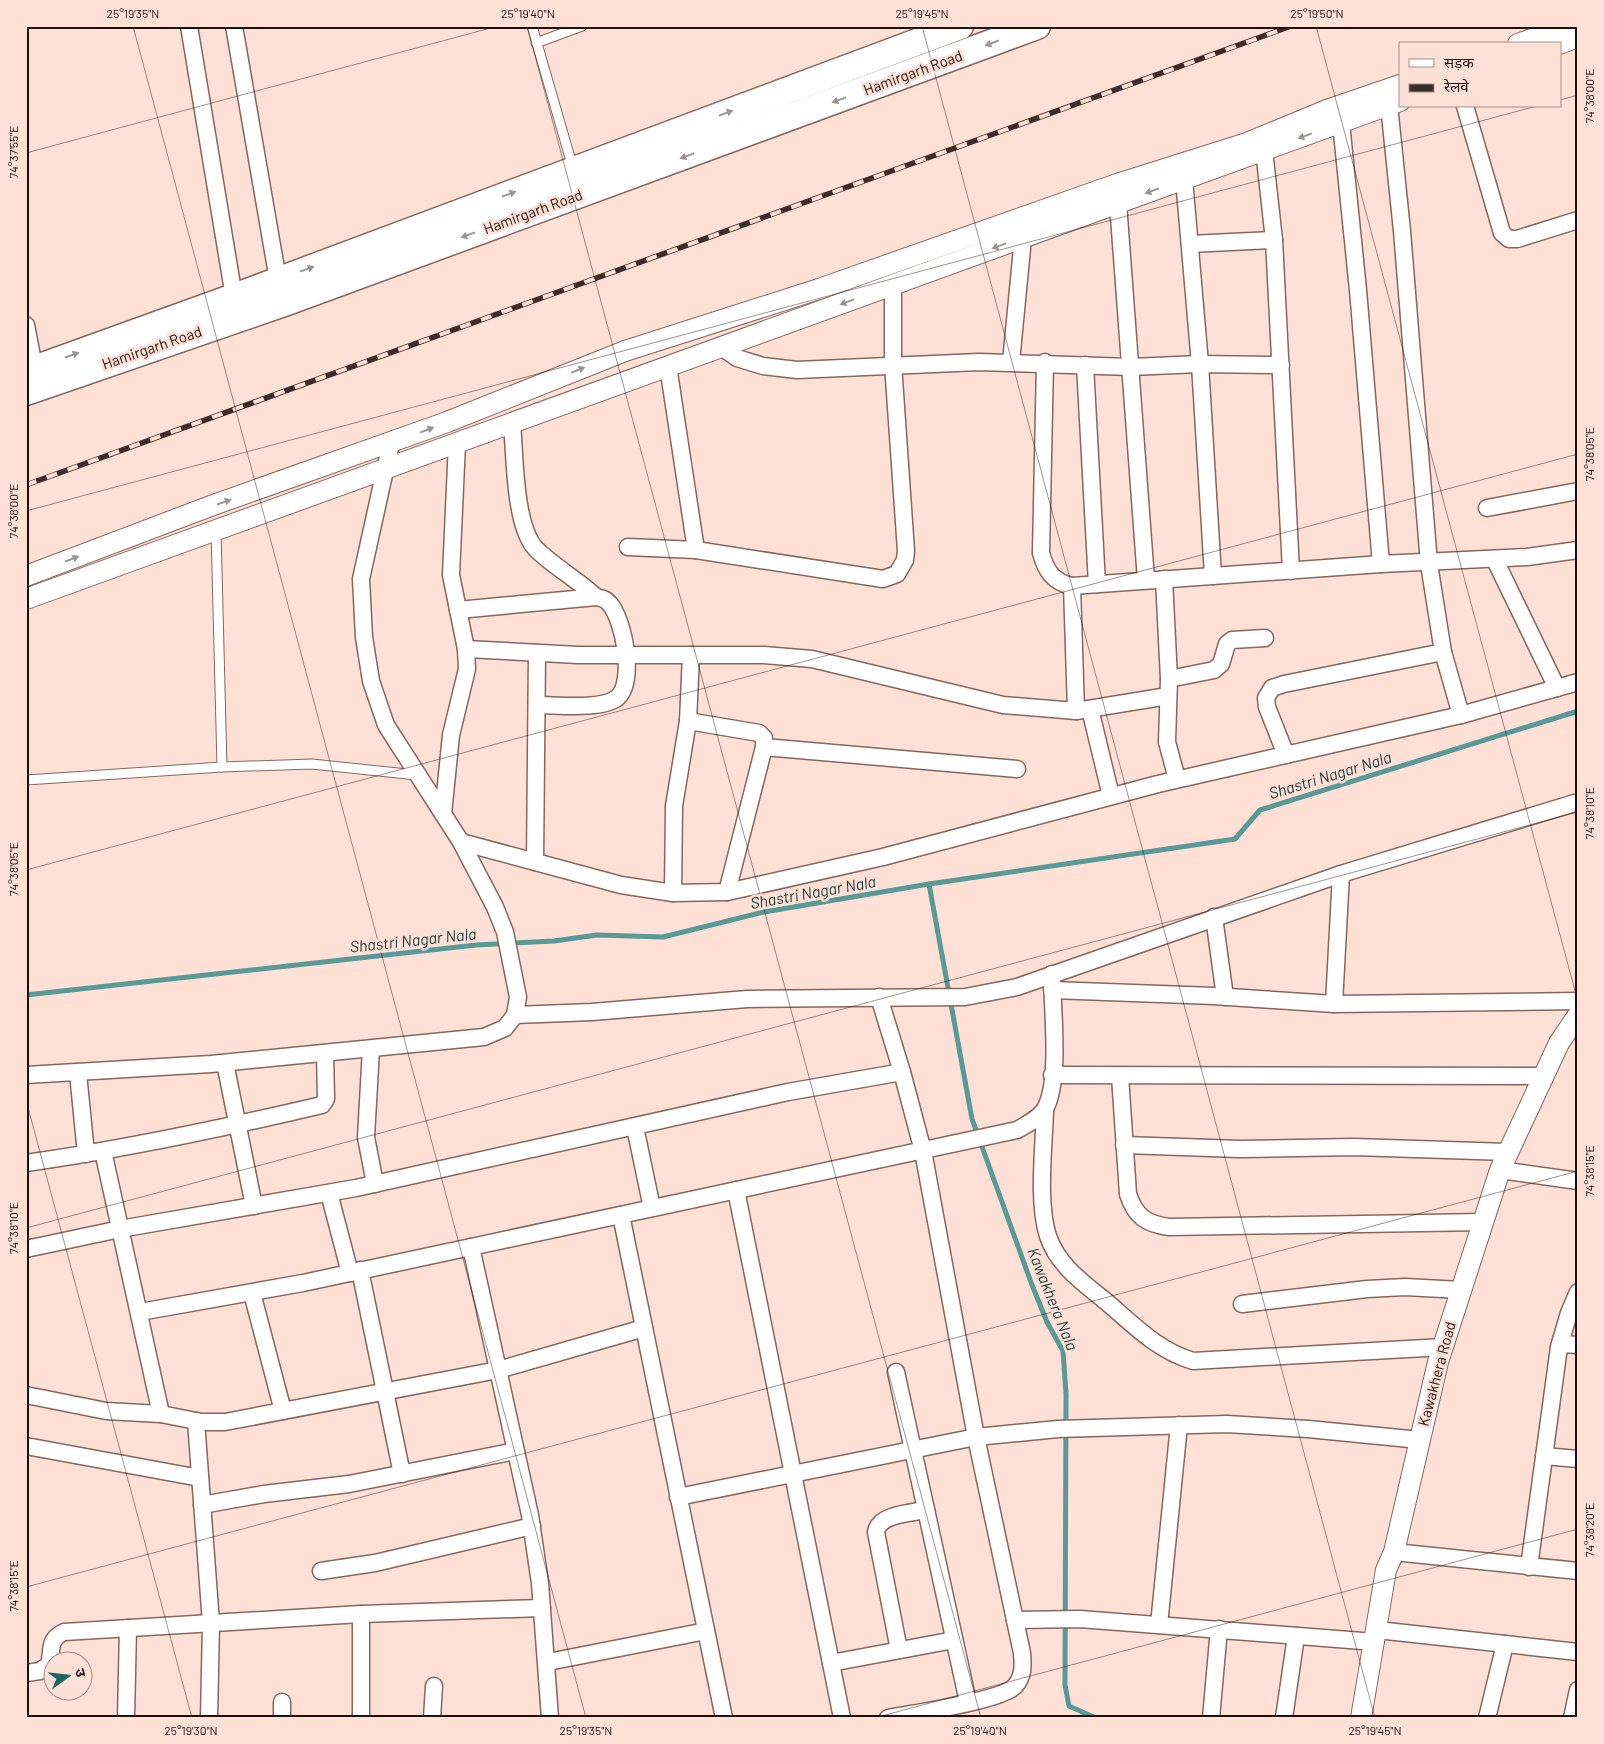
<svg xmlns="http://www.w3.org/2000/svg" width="1604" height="1744" viewBox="0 0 1604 1744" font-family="Barlow,'Noto Sans Devanagari',sans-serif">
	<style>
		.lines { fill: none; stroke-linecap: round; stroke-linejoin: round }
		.stream { stroke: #579a97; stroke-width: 5 }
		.service-casing { stroke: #87665c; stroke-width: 11 }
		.minor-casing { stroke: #87665c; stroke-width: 19 }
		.tertiary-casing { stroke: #87665c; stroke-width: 22 }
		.primary-casing { stroke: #87665c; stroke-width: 29 }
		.service { stroke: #fff; stroke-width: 9 }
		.minor { stroke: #fff; stroke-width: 16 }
		.tertiary { stroke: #fff; stroke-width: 20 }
		.primary { stroke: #fff; stroke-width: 26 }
		.rail-casing { stroke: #3c2d28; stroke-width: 5.5 }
		.rail { stroke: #ffe0d7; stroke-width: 4; stroke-dasharray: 11; stroke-linecap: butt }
		.oneway { fill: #9a9492 }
		.ticks { fill: none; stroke: #1e110d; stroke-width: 1; stroke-opacity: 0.45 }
		.labels { text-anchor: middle; stroke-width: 5; stroke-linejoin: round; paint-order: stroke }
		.street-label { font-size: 15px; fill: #1e110d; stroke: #ffe0d7 }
		.water-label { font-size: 16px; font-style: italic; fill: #193b39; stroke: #ffe0d7 }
		.neatline { fill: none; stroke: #1e110d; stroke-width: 2 }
		.ticks-label { font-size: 12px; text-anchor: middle; fill: #1e110d }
	</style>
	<rect width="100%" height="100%" fill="#ffe0d7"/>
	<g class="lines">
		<g class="stream">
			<path d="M 929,884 L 972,1119 L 1032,1285 L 1047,1322 L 1063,1351 L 1066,1394 L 1065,1685 L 1069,1706 L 1096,1718"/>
			<path d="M 26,995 L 476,945 L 554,941 L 597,935 L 663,937 L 764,912 L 929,884 L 1235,839 L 1260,810 L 1578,711"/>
		</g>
		<g class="service-casing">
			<g id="service">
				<path d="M 532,26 L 573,168"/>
				<path d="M 536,43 L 582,26"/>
				<path d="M 216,530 L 222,767"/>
				<path d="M 26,780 L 222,767 L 312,764 L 417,775"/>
			</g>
		</g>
		<g class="minor-casing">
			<g id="minor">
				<path d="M 189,26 L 234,297"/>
				<path d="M 234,26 L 278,280"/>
				<path d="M 1389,105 L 1402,231 L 1429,564 L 1443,652 L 1461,715"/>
				<path d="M 1465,106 L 1502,233 L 1509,239 L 1517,239 L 1578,220"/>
				<path d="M 1341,123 L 1358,290 L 1381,564"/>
				<path d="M 1264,150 L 1274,240 L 1291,571"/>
				<path d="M 1184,179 L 1200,364 L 1213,576"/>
				<path d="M 1118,203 L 1146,580"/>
				<path d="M 1190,244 L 1274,240"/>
				<path d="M 26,325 L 36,377"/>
				<path d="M 721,347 L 737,358 L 763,366 L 797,370 L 979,362 L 1131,367 L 1200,364 L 1281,365"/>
				<path d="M 1011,362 L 1023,238"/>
				<path d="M 1045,362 L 1041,553 C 1046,571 1053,582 1072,586"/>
				<path d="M 1085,365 L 1097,584"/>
				<path d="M 668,366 L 696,550"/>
				<path d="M 512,423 C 515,455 514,526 536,549 C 554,567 577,579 596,597"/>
				<path d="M 1487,508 L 1578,491"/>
				<path d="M 628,547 L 696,550 L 883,579 L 897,574 L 905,560 L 906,551 L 893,364 L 893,285"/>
				<path d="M 1495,560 L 1557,688"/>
				<path d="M 1164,579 L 1169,679 L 1167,742 L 1177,779"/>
				<path d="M 458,610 L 596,597 C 601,598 606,599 609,603 C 624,619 636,683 617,698 C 601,710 558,705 537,705"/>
				<path d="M 466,649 L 578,655 L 764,655 L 812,659 L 1003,705 L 1076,711 L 1168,696"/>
				<path d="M 1169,679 L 1214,670 L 1221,664 L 1227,644 L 1232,640 L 1265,638"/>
				<path d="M 1090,709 L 1111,796"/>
				<path d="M 1076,711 L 1072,586 L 1381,564 L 1527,557 L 1578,550"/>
				<path d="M 688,721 L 759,733 L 764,738 L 764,747"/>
				<path d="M 1286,755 L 1267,707 L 1266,698 L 1272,688 L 1284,684 L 1443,652"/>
				<path d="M 443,814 L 451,735 L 467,669 L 466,649 L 451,575 L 457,443"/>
				<path d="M 461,842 L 621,885 L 673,893 L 727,892 L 883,857 L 1158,784 L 1461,715 L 1578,682"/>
				<path d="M 535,862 L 537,653"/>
				<path d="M 727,892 L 764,747 L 1017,769"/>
				<path d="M 673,893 L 674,806 L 688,721 L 691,655"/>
				<path d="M 1214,917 L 1225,997"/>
				<path d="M 1052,990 L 1214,996 L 1334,1004 L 1578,1001"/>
				<path d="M 879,997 L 902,1072 L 923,1151 L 976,1437 L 1022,1653 C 1023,1665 1024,1676 1015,1686 C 1001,1701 913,1713 888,1718"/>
				<path d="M 1334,1004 L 1341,874"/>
				<path d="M 515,1015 L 592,1012 L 747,999 L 965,997 L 1017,987 L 1341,874 L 1578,802"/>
				<path d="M 371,1049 L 366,1137 L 375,1184"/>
				<path d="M 225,1063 L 254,1206"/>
				<path d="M 78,1073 L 86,1154"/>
				<path d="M 26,1075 L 211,1064 L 484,1037 L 505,1028 L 515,1015 L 518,997 L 505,932 L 495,907 L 461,842 L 386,725 L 371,681 L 364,637 L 361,579 L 391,443"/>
				<path d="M 1052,1075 L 1544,1076"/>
				<path d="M 1120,1076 L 1128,1194 C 1135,1216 1146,1224 1169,1227 L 1483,1222"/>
				<path d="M 1045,1110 C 1044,1146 1037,1203 1048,1236 C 1057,1264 1082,1282 1103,1299 C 1132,1323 1156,1350 1193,1361 L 1443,1347"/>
				<path d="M 635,1127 L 652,1208"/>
				<path d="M 1124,1145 L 1240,1149 L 1354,1147 L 1508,1152"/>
				<path d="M 103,1151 L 161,1414 L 201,1422 L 225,1422 L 498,1370 L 644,1328"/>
				<path d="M 26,1163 C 126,1149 224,1128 322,1105 L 326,1099 L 325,1053"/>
				<path d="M 1500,1170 L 1578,1181"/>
				<path d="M 736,1190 L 842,1718"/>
				<path d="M 329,1193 L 350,1273"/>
				<path d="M 621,1215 L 724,1718"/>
				<path d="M 471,1247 L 530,1515 L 540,1583 L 550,1718"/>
				<path d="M 26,1249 L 120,1229 L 356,1188 L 788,1092 L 902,1072"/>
				<path d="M 360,1270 L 402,1474"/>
				<path d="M 252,1293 L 283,1411"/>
				<path d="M 1242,1304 L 1367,1289 L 1405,1287 L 1461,1290"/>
				<path d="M 140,1312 L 303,1283 L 1017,1130 C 1027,1124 1039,1119 1045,1109 C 1061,1080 1052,1009 1052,974"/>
				<path d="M 1560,1344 L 1578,1345"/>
				<path d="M 896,1372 L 968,1702"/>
				<path d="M 26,1395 L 106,1411 L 161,1414"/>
				<path d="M 196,1421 L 211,1623 L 209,1718"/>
				<path d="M 26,1446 L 200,1478"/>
				<path d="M 1544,1456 L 1578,1459"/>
				<path d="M 678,1497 L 976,1437 L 1058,1429 L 1227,1424 L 1308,1429 L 1420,1440"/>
				<path d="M 202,1505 L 264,1494 L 349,1484 L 516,1451"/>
				<path d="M 1394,1552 L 1578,1571"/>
				<path d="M 1529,1567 L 1559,1347 L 1569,1313 L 1578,1292"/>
				<path d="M 321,1571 L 375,1563 L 532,1526"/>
				<path d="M 1015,1620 L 1080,1619 L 1375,1642"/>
				<path d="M 1159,1625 L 1179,1425"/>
				<path d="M 1377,1630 L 1578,1652"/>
				<path d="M 899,1650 L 876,1532 C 879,1514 911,1513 926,1510"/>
				<path d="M 548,1662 L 706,1631"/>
				<path d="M 831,1663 L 954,1640"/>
				<path d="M 26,1673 L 40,1671 L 49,1665 C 53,1651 47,1640 64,1632 L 361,1614 L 542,1608"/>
				<path d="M 126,1718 L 128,1628"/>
				<path d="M 282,1718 L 282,1702"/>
				<path d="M 361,1718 L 361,1614"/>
				<path d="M 432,1718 L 434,1686"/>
				<path d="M 1211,1718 L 1219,1629"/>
				<path d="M 1284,1718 L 1296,1636"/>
				<path d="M 1487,1718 L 1505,1644"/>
				<path d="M 1572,1718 L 1578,1690"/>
			</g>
		</g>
		<g class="tertiary-casing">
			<g id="tertiary">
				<path d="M 1518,44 L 1567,26"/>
				<path d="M 1559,44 L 1578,37"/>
				<path d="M 26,576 L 216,504 L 447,422 L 625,351 L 819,289 L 1117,184 L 1247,143 L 1327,110 L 1400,85"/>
				<path d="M 26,599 L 1400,101"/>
				<path d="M 1361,1718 L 1386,1570 L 1394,1552 L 1438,1362 L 1500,1170 L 1559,1043 L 1578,1015"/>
			</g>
		</g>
		<g class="primary-casing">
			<g id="primary">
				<path d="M 26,372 L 234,297 L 960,26"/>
				<path d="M 26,392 L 287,302 L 1037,26"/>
			</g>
		</g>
		<use href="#service" class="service"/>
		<use href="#minor" class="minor"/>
		<use href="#tertiary" class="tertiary"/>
		<use href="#primary" class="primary"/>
		<g class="rail-casing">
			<path id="rail" d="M 26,485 L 1291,26"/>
		</g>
		<use href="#rail" class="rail"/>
	</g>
	<defs><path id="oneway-solid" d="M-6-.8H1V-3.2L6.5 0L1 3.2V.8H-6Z" transform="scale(1.25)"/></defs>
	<g class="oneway">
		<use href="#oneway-solid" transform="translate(992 43) rotate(159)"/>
		<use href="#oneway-solid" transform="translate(839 100) rotate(160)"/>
		<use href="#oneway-solid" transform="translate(726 113) rotate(-20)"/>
		<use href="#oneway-solid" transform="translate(1305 136) rotate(160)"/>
		<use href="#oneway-solid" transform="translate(687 156) rotate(160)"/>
		<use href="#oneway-solid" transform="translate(1152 191) rotate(160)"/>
		<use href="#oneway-solid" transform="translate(509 194) rotate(-20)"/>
		<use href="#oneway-solid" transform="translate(468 235) rotate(160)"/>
		<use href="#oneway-solid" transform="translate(999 246) rotate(160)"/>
		<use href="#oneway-solid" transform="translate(307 269) rotate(-20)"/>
		<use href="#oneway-solid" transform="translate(847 302) rotate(160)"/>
		<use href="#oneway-solid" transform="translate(72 355) rotate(-20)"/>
		<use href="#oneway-solid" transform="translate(578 370) rotate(-22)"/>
		<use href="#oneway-solid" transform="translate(427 430) rotate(-21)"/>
		<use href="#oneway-solid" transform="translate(224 502) rotate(-19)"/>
		<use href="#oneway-solid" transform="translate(72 559) rotate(-21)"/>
	</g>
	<path class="ticks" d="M 133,26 L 586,1718M 527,26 L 981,1718M 922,26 L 1375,1718M 1316,26 L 1578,1002M 1560,100 L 1578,95M 26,153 L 498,26M 26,511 L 1537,106M 26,870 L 1578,454M 26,1100 L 192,1718M 26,1228 L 1578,812M 26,1587 L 1578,1171M 874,1718 L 1578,1529"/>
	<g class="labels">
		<g class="street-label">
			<text transform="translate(913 73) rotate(-20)" y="5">Hamirgarh Road</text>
			<text transform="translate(533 212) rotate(-20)" y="5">Hamirgarh Road</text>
			<text transform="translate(152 348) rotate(-19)" y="5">Hamirgarh Road</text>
			<text transform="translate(1437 1374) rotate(-75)" y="5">Kawakhera Road</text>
		</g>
		<g class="water-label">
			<text transform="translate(1330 775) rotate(-17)" y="6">Shastri Nagar Nala</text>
			<text transform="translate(813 892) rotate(-10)" y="6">Shastri Nagar Nala</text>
			<text transform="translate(413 940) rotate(-6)" y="6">Shastri Nagar Nala</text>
			<text transform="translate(1053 1299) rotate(68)" y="6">Kawakhera Nala</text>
		</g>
	</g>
	<rect width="1604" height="1744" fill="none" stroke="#ffe0d7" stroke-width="55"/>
	<rect x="1399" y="42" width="162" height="65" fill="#ffe0d7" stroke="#a58d86"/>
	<rect x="1409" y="59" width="25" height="8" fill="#ffffff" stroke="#a58d86"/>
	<text x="1444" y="68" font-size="15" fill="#1e110d">सड़क</text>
	<rect x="1409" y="84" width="25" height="8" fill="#3c2d28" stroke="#a58d86"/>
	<text x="1444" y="92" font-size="15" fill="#1e110d">रेलवे</text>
	<g transform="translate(68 1676) rotate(75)"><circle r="24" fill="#ffe0d7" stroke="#a58d86"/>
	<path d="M0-4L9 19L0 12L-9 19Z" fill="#1b6865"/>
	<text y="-8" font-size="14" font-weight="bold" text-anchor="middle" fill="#1e110d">उ</text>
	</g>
	<rect x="28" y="28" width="1548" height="1688" class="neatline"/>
	<g class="ticks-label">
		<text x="133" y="18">25°19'35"N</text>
		<text x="528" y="18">25°19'40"N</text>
		<text x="922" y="18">25°19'45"N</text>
		<text x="1317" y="18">25°19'50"N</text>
		<text transform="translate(1590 96) rotate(-90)" y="4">74°38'00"E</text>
		<text transform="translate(14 152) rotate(-90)" y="4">74°37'55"E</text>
		<text transform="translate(1590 454) rotate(-90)" y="4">74°38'05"E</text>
		<text transform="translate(14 511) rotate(-90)" y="4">74°38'00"E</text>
		<text transform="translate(1590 813) rotate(-90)" y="4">74°38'10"E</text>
		<text transform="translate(14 869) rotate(-90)" y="4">74°38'05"E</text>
		<text transform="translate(1590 1171) rotate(-90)" y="4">74°38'15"E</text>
		<text transform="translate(14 1228) rotate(-90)" y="4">74°38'10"E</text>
		<text transform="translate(1590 1530) rotate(-90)" y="4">74°38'20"E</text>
		<text transform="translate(14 1586) rotate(-90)" y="4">74°38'15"E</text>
		<text x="191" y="1735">25°19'30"N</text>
		<text x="586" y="1735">25°19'35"N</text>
		<text x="980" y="1735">25°19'40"N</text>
		<text x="1375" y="1735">25°19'45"N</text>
	</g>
</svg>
